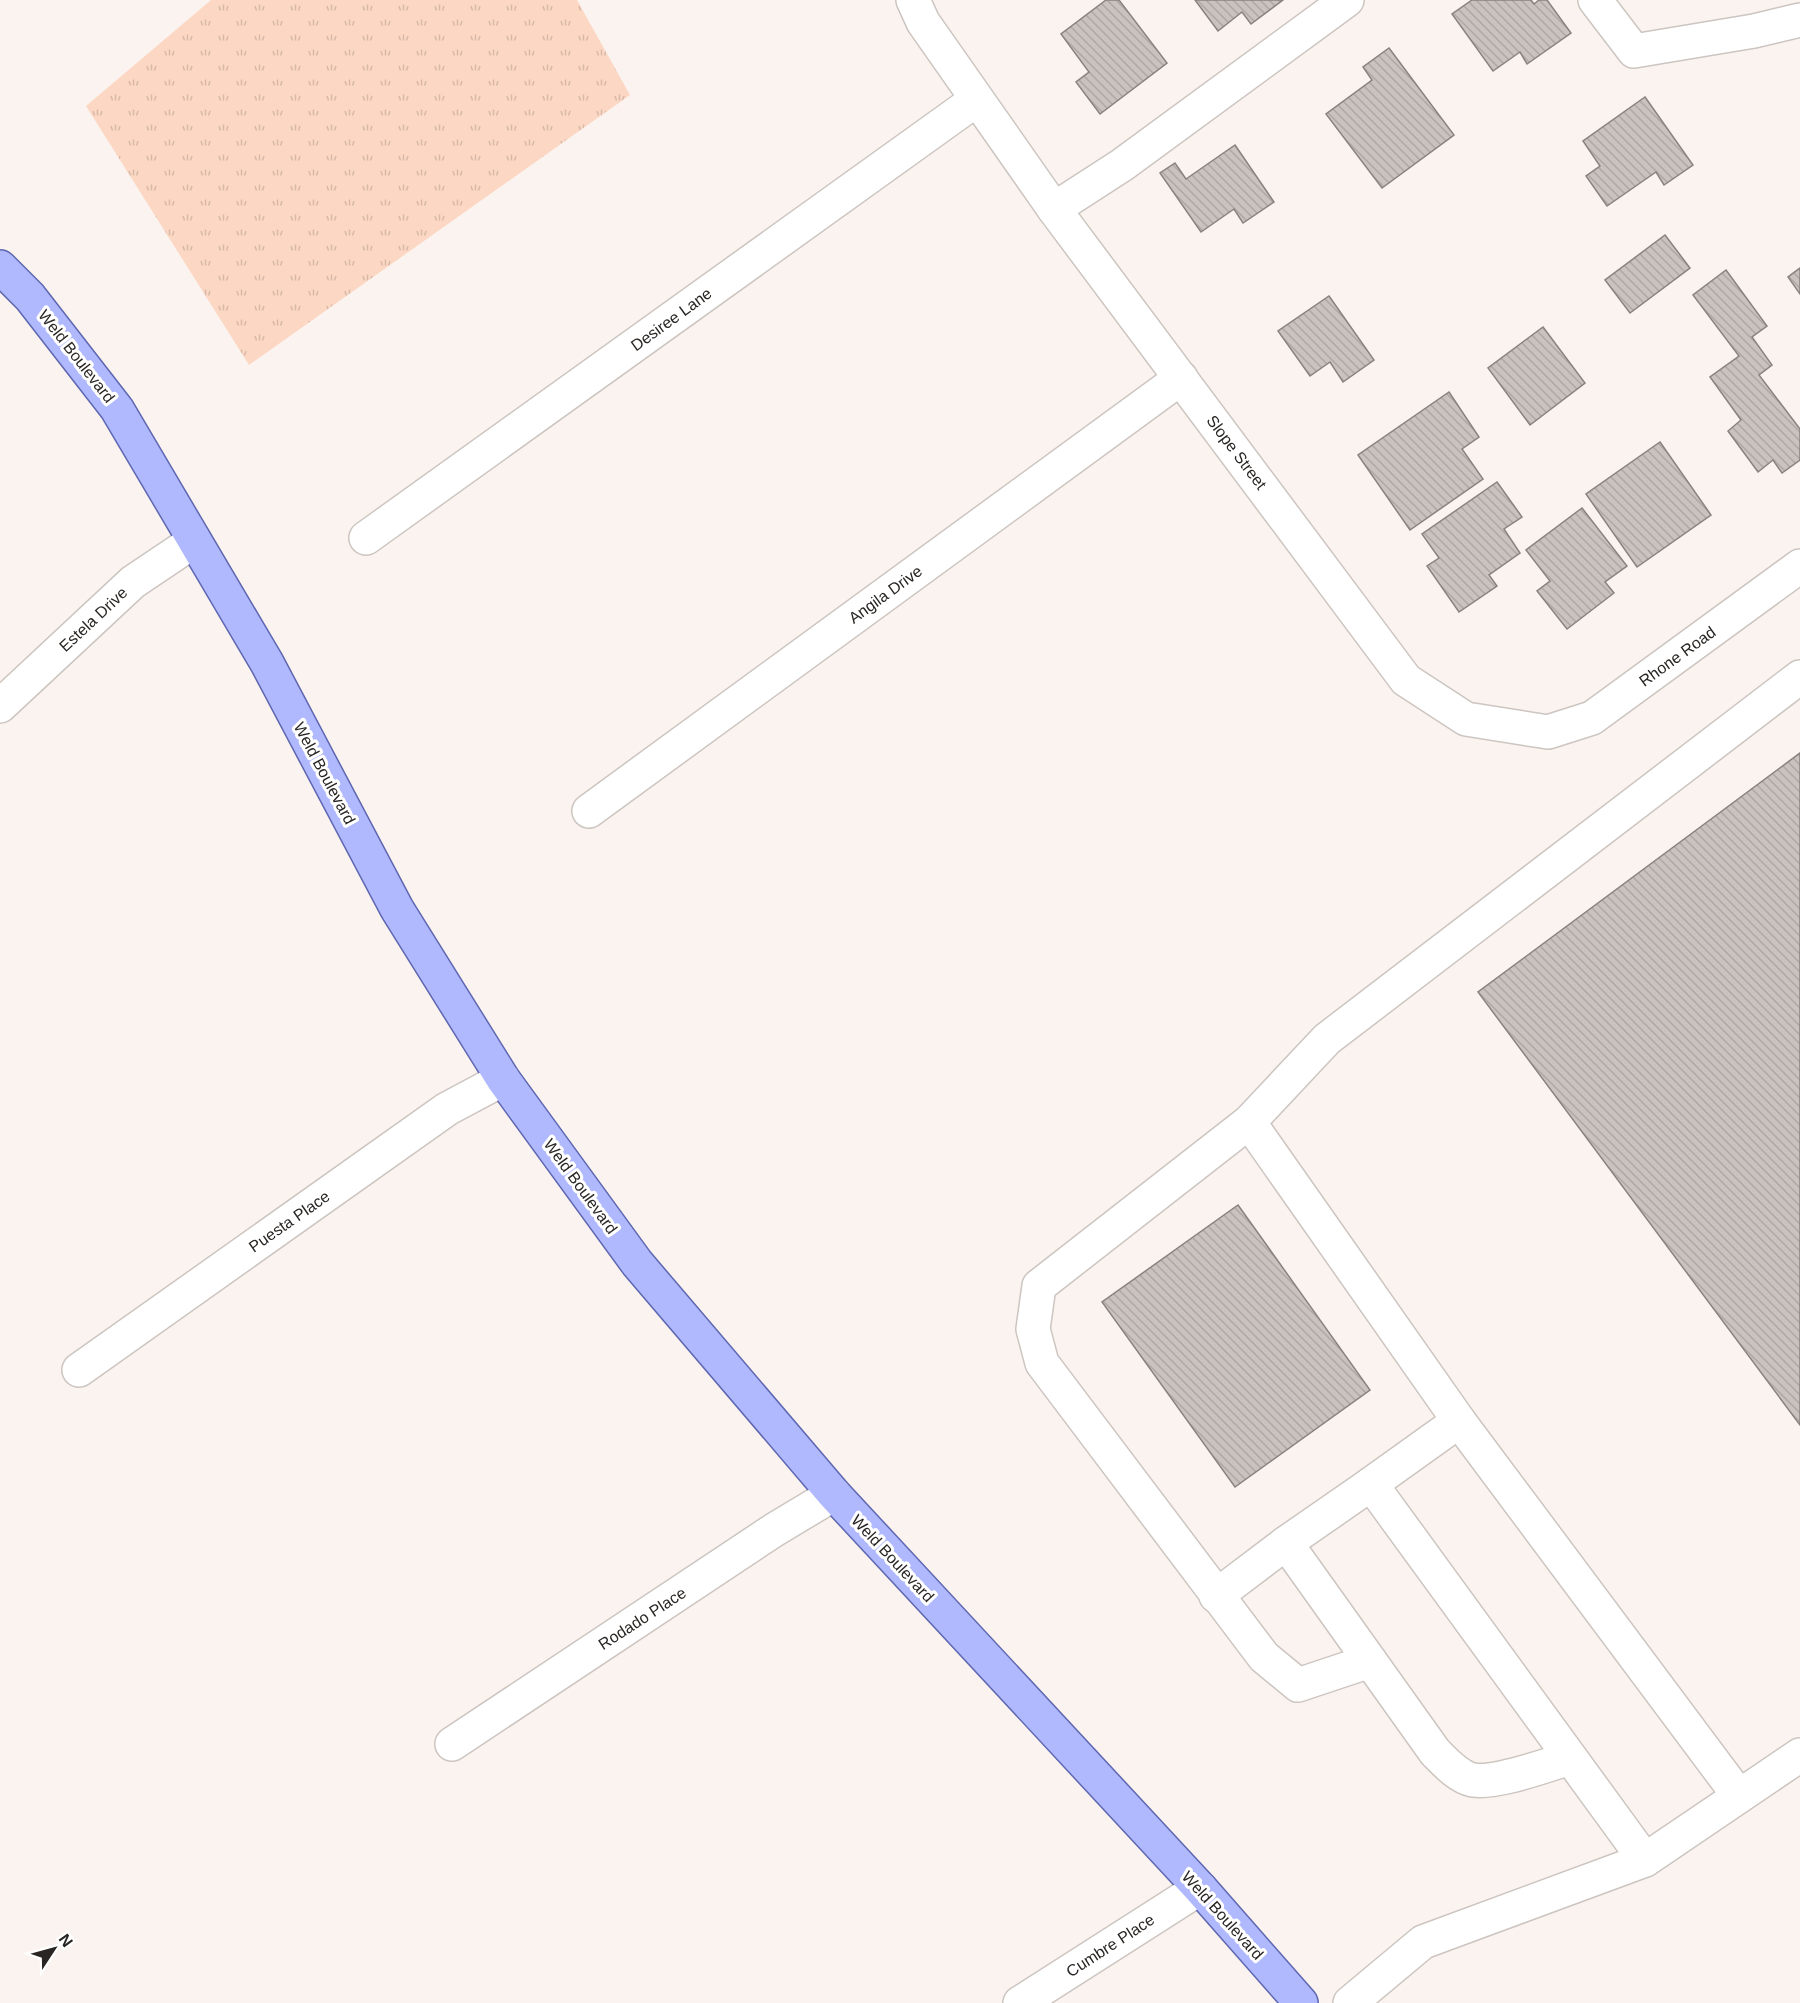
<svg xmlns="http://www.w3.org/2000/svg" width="1800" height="2003" viewBox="0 0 1800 2003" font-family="Helvetica,sans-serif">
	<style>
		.grass { fill: url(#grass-tufts) }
		.building { fill: url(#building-back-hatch); stroke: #89827e; stroke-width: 1.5 }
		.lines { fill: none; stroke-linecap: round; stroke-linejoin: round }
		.minor-casing { stroke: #ccc5c0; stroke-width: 36 }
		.major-casing { stroke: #5e67b0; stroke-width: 36 }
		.minor { stroke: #fff; stroke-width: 33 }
		.major { stroke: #b0b9fd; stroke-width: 33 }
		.labels { text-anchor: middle; stroke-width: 6; stroke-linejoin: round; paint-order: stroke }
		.street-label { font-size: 16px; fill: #282523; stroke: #fff }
	</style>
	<defs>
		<pattern id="grass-tufts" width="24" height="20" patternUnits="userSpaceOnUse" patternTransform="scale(1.5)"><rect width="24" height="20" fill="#fcd8c4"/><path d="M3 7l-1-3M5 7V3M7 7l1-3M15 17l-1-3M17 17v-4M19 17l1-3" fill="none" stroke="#d8b9a8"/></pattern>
		<pattern id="building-back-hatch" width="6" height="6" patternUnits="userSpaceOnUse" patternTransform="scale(1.5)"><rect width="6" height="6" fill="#cac2be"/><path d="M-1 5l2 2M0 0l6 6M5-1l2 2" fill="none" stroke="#aea7a3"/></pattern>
	</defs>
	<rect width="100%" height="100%" fill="#fbf3ef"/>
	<path class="grass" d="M 211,0 L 577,0 L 630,95 L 249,365 L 86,106 Z"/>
	<g class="building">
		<path d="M 1106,0 L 1119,0 L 1167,63 L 1100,114 L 1076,82 L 1089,72 L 1061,34 Z"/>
		<path d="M 1195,0 L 1283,0 L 1251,24 L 1242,12 L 1218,31 Z"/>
		<path d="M 1472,0 L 1531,0 L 1534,4 L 1539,0 L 1547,0 L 1571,33 L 1527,64 L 1520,52 L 1493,71 L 1452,14 Z"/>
		<path d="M 1389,48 L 1454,135 L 1382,188 L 1326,114 L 1372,80 L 1363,67 Z"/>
		<path d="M 1645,97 L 1693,165 L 1664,185 L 1656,172 L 1607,206 L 1586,176 L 1600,166 L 1583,141 Z"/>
		<path d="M 1235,145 L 1274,202 L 1243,223 L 1234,209 L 1201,232 L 1160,173 L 1175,163 L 1186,179 Z"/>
		<path d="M 1665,235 L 1690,268 L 1630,313 L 1605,280 Z"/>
		<path d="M 1800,268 L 1800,294 L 1788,277 Z"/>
		<path d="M 1726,270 L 1767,326 L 1752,337 L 1772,365 L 1759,375 L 1800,429 L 1800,460 L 1782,473 L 1773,460 L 1758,472 L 1728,431 L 1741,420 L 1710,377 L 1739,356 L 1693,295 Z"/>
		<path d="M 1329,296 L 1374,360 L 1343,382 L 1330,362 L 1310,376 L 1278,331 Z"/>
		<path d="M 1543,327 L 1585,383 L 1530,425 L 1488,368 Z"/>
		<path d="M 1449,392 L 1479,437 L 1462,449 L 1483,479 L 1410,530 L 1358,455 Z"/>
		<path d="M 1660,442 L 1711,515 L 1637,567 L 1586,494 Z"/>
		<path d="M 1497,482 L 1522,517 L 1504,529 L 1520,553 L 1489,575 L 1497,586 L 1459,612 L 1427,566 L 1439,558 L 1422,534 Z"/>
		<path d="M 1582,508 L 1627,566 L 1605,582 L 1614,593 L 1567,629 L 1537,591 L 1550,581 L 1526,550 Z"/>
		<path d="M 1800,753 L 1800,1425 L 1478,992 Z"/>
		<path d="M 1238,1205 L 1370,1390 L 1235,1487 L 1102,1302 Z"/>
	</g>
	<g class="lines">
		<g class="minor-casing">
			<g id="minor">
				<path d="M 913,0 L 923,22 L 1054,209 L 1406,680 L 1466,719 L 1548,732 L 1592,718 L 1800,566"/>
				<path d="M 1595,0 L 1634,51 L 1754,31 L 1800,20"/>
				<path d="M 1054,209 L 1122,165 L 1347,0"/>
				<path d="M 366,538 L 976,100"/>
				<path d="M 0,706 L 133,582 L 194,541"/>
				<path d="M 589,811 L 1181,378"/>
				<path d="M 1249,1122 L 1459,1421 L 1739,1796"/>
				<path d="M 79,1370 L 447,1109 L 503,1079"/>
				<path d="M 1459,1421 L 1371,1484 L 1645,1860"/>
				<path d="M 1371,1484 L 1286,1543 L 1435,1752 C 1445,1762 1458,1777 1473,1780 C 1496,1784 1547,1765 1570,1758"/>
				<path d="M 1216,1596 L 1286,1543"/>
				<path d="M 1370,1661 L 1298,1685 L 1264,1657 L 1042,1363 L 1033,1329 L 1039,1286 L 1249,1122 L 1327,1039 L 1800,677"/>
				<path d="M 452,1744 L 774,1530 L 834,1494"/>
				<path d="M 1020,2003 L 1200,1888"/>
				<path d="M 1350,2003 L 1423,1942 L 1645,1860 L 1800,1755"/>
			</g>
		</g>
		<g class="major-casing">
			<path id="major" d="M 0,267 L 30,297 L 117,409 L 267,663 L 397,909 L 503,1079 L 637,1263 L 834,1494 L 1200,1888 L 1301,2003"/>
		</g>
		<use href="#minor" class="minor"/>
		<use href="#major" class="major"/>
	</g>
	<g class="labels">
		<g class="street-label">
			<text transform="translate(671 319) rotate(-36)" y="6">Desiree Lane</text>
			<text transform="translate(77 356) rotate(52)" y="6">Weld Boulevard</text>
			<text transform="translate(1237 452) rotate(53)" y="6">Slope Street</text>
			<text transform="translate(885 594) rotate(-36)" y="6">Angila Drive</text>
			<text transform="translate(93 619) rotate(-43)" y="6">Estela Drive</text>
			<text transform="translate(1677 656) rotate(-36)" y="6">Rhone Road</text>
			<text transform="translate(325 773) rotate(62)" y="6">Weld Boulevard</text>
			<text transform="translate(581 1186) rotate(54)" y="6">Weld Boulevard</text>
			<text transform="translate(289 1221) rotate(-35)" y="6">Puesta Place</text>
			<text transform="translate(893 1558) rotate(47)" y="6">Weld Boulevard</text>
			<text transform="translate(642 1618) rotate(-33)" y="6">Rodado Place</text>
			<text transform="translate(1223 1915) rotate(48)" y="6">Weld Boulevard</text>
			<text transform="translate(1110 1945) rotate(-33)" y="6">Cumbre Place</text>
		</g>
	</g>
	<g transform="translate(54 1949) rotate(54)" stroke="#ffffff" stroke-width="4.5" paint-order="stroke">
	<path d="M0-4.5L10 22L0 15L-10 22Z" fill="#282523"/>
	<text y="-9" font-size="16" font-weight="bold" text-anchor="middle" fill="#282523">N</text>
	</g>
</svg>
